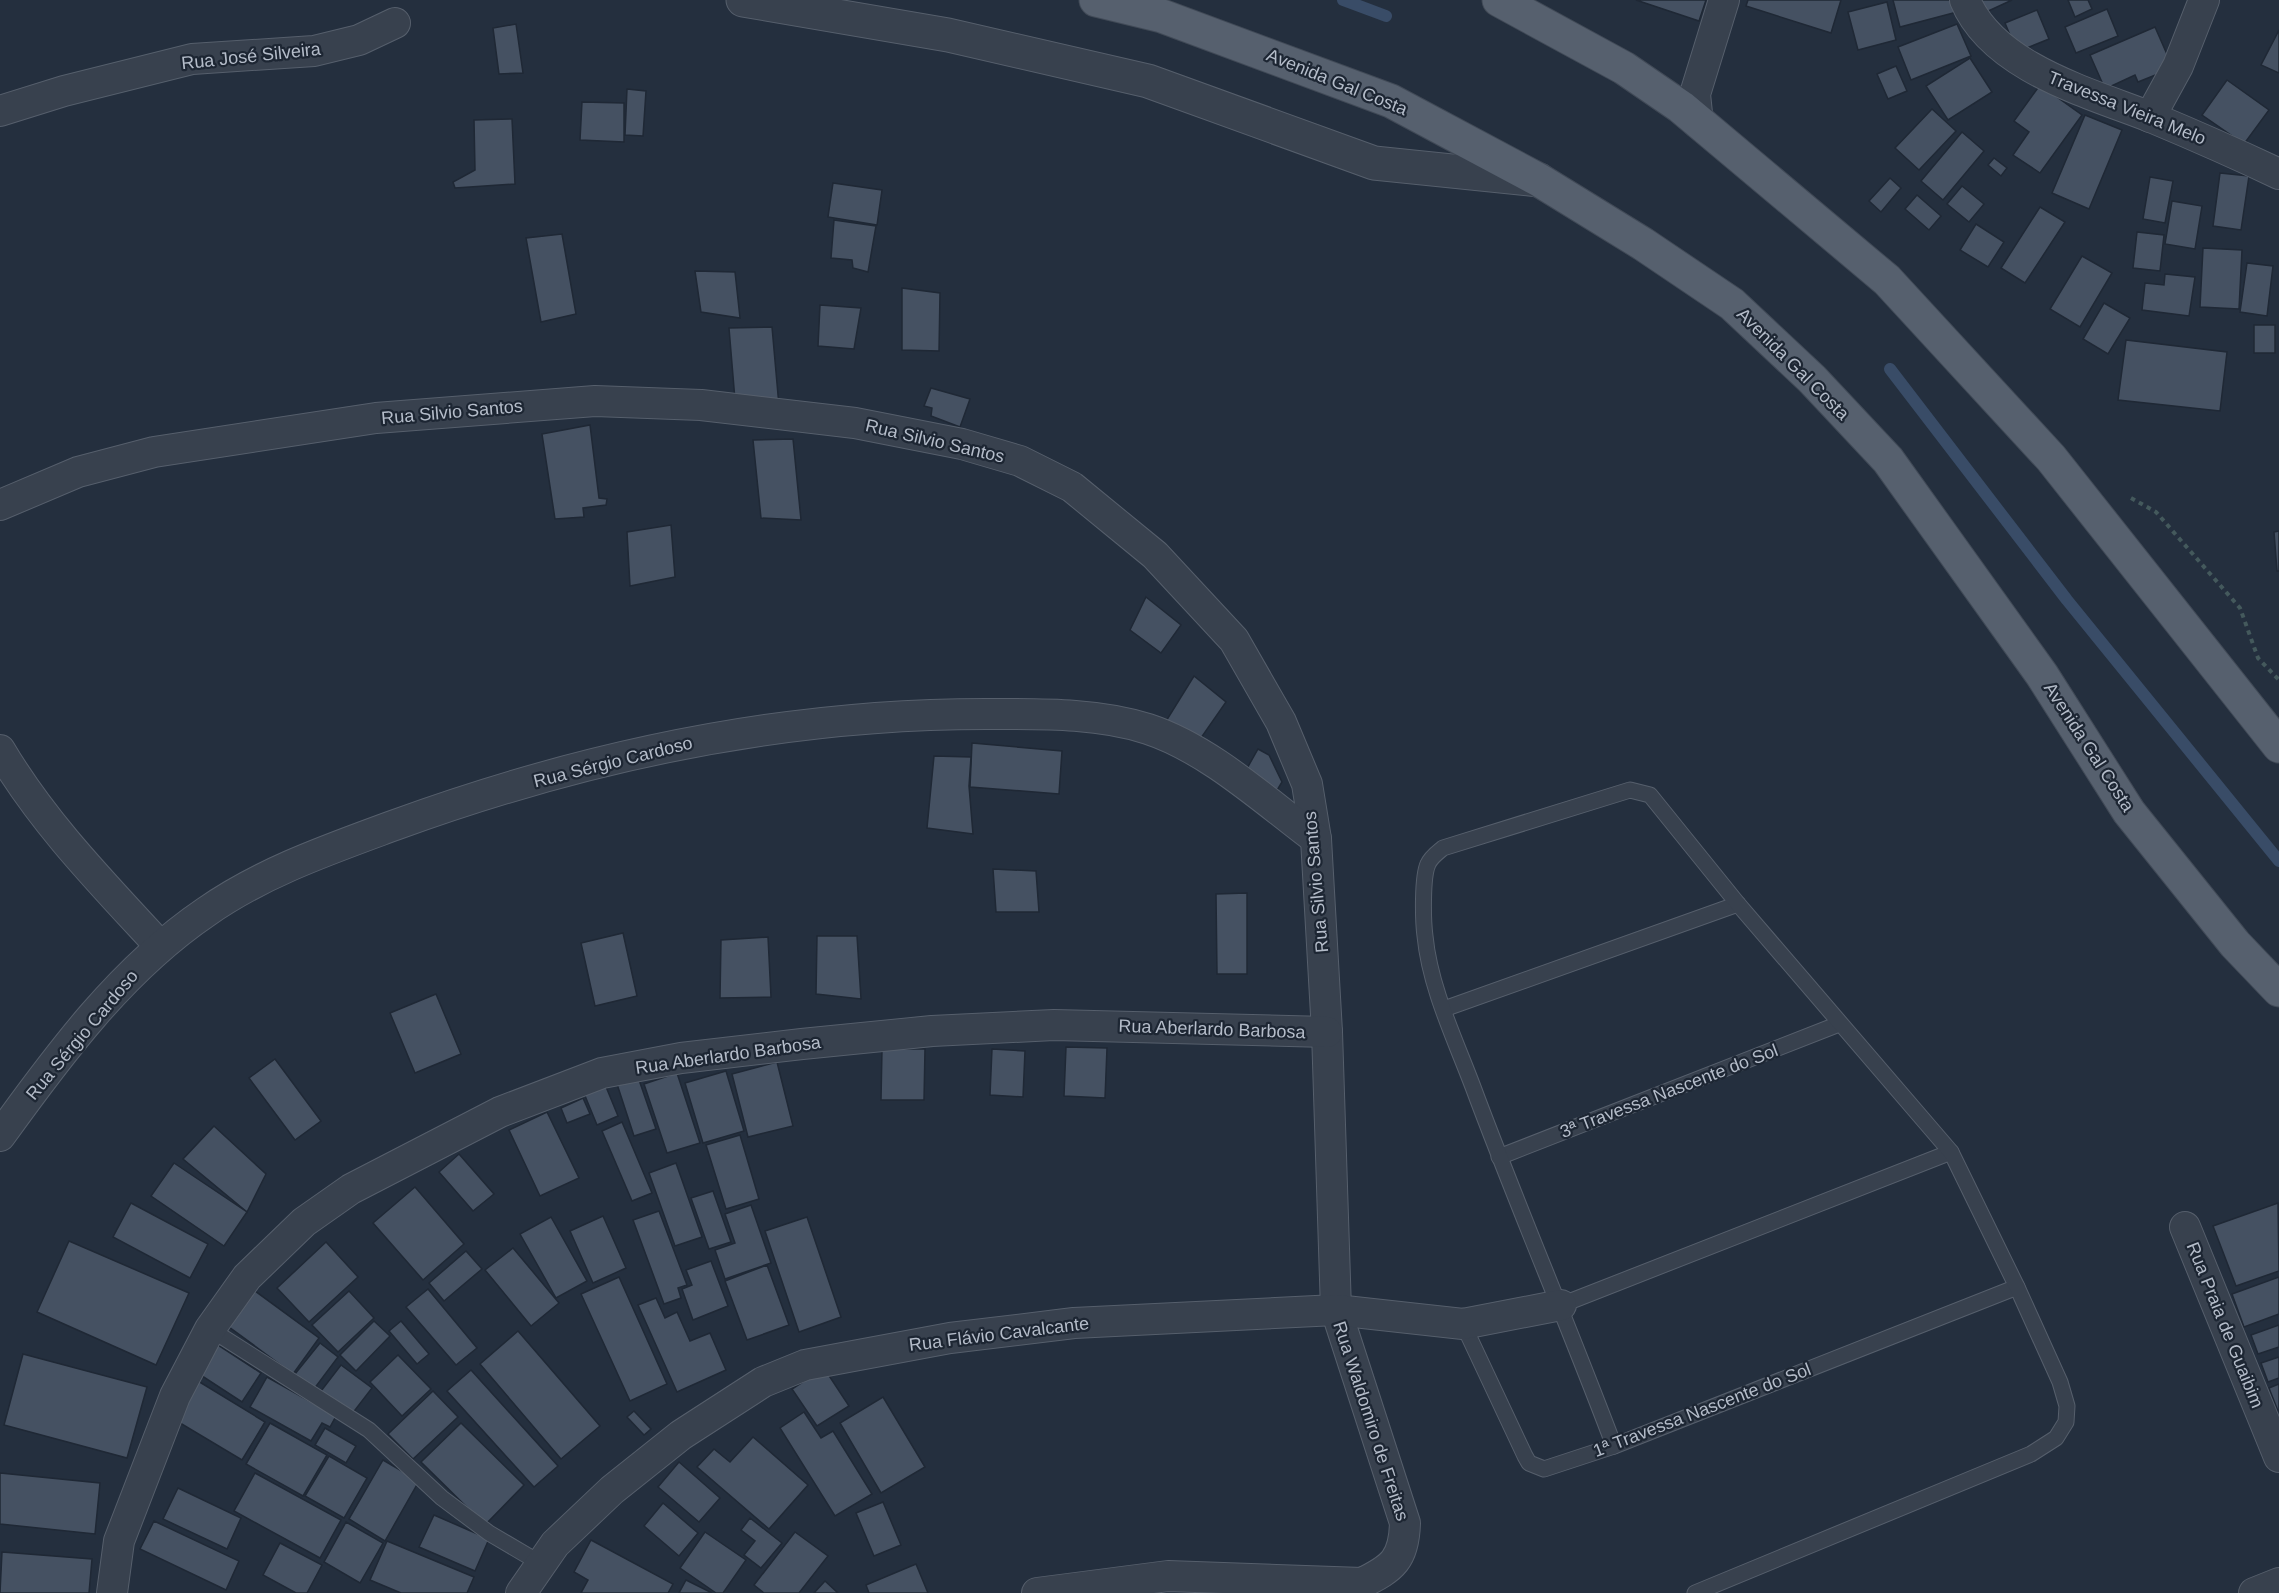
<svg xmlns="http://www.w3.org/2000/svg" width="2279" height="1593" viewBox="0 0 2279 1593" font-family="Arial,sans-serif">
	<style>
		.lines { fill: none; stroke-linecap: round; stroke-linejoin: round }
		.stream { stroke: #394c67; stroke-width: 12 }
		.building { fill: #455162; stroke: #1f2835; stroke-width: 1.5 }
		.service-casing { stroke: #565f6c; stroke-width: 17 }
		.minor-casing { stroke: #565f6c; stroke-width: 32 }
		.tertiary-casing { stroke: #565f6c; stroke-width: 35 }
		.primary-casing { stroke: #414a57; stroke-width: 35 }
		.path { stroke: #44595c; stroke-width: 4; stroke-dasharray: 4.5 4.5; stroke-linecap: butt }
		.service { stroke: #38414e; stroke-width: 15 }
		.minor { stroke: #38414e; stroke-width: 30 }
		.tertiary { stroke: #38414e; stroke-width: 33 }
		.primary { stroke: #56606e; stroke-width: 33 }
		.labels { text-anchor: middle; stroke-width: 4.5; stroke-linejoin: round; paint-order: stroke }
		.street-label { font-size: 18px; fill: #b4bcc9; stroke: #1d2633 }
	</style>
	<rect width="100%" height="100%" fill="#242f3e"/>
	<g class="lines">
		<g class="stream">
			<path d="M 1343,0 L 1386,16"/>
			<path d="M 1890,369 L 2067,600 L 2279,861"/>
		</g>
	</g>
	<g class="building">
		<path d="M 1636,0 L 1706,0 L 1699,21 Z"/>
		<path d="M 1748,0 L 1841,0 L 1831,33 L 1746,6 Z"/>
		<path d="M 1893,0 L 1954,0 L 1957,12 L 1900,27 Z"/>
		<path d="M 1978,0 L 2012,0 L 1984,13 Z"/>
		<path d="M 2068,0 L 2088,0 L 2092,9 L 2075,17 Z"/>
		<path d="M 1887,2 L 1896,40 L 1858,50 L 1848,12 Z"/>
		<path d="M 2107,9 L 2118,36 L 2076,53 L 2065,27 Z"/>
		<path d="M 2037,10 L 2049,39 L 2017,52 L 2005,23 Z"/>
		<path d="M 516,24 L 523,73 L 499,74 L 493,28 Z"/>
		<path d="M 1957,24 L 1971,56 L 1911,80 L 1898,47 Z"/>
		<path d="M 2155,27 L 2173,68 L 2138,82 L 2135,75 L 2105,89 L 2090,55 Z"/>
		<path d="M 2279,30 L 2279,73 L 2261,65 Z"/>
		<path d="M 1970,58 L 1992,92 L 1948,120 L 1926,86 Z"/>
		<path d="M 1896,66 L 1907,91 L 1888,99 L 1877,74 Z"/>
		<path d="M 2227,80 L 2269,110 L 2244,144 L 2202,115 Z"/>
		<path d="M 2040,85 L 2082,115 L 2040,173 L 2013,155 L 2029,132 L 2014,121 Z"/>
		<path d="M 627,89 L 646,91 L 643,136 L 625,135 Z"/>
		<path d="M 582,102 L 624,103 L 624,142 L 580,140 Z"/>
		<path d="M 1932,109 L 1956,131 L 1919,170 L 1895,148 Z"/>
		<path d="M 2085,115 L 2122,130 L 2089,209 L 2052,193 Z"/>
		<path d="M 512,119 L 515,184 L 455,188 L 453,182 L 475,170 L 474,120 Z"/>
		<path d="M 1962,132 L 1984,151 L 1943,200 L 1921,181 Z"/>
		<path d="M 1994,158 L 2007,168 L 2001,176 L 1988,165 Z"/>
		<path d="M 2220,173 L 2249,176 L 2241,230 L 2213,226 Z"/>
		<path d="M 2150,177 L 2173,181 L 2165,223 L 2143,219 Z"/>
		<path d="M 1890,178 L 1901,188 L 1881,212 L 1869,201 Z"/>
		<path d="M 833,183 L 882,190 L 877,225 L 828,217 Z"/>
		<path d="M 1962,186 L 1984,204 L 1969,222 L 1947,204 Z"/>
		<path d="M 1917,195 L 1941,216 L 1929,230 L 1905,209 Z"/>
		<path d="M 2172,201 L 2202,206 L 2195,249 L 2165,244 Z"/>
		<path d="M 2040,207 L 2065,222 L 2025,283 L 2001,268 Z"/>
		<path d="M 834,220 L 876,226 L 868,272 L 853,268 L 852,260 L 831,258 Z"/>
		<path d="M 1976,224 L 2004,242 L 1988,267 L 1960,250 Z"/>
		<path d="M 2137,232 L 2164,235 L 2160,271 L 2133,268 Z"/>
		<path d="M 562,234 L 576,314 L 541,322 L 526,238 Z"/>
		<path d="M 2203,248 L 2242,250 L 2239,309 L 2200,307 Z"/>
		<path d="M 2082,256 L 2112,273 L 2080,327 L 2050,309 Z"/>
		<path d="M 2247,263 L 2273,266 L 2267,316 L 2240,312 Z"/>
		<path d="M 695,271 L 735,272 L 740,318 L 701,312 Z"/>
		<path d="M 2165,274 L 2195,277 L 2189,316 L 2142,310 L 2145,283 L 2164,285 Z"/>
		<path d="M 902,288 L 940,293 L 939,351 L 902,350 Z"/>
		<path d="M 2104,303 L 2130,318 L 2108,354 L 2083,339 Z"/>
		<path d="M 820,305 L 861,308 L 854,349 L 818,346 Z"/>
		<rect x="2254" y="325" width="21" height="28"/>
		<path d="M 772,327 L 779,406 L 735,400 L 729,328 Z"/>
		<path d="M 2126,340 L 2227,352 L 2220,411 L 2118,400 Z"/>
		<path d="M 931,388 L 970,399 L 960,427 L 931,416 L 932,408 L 924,406 Z"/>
		<path d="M 590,425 L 599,498 L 607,499 L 606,505 L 583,508 L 584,517 L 555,519 L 542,434 Z"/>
		<path d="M 793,439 L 801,520 L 761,518 L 753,440 Z"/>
		<path d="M 671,525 L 675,577 L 630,586 L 627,532 Z"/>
		<path d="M 2279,531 L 2279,571 L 2277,571 L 2274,532 Z"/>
		<path d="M 1146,597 L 1181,625 L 1161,653 L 1130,630 Z"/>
		<path d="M 1194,676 L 1226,702 L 1194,748 L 1163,726 Z"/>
		<path d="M 972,743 L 1062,751 L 1059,794 L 970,787 Z"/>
		<path d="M 1258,749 L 1269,755 L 1282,782 L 1270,802 L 1241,779 Z"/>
		<path d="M 934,756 L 971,757 L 969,786 L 973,834 L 927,828 Z"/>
		<path d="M 993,869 L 1036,871 L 1039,912 L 996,912 Z"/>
		<path d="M 1247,893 L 1247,974 L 1217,974 L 1216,894 Z"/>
		<path d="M 623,933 L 637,996 L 595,1006 L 581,943 Z"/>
		<path d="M 817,936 L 857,936 L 861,999 L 816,994 Z"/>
		<path d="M 768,937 L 771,997 L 720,998 L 721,940 Z"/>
		<path d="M 436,994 L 461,1054 L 415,1073 L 390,1013 Z"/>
		<path d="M 1066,1047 L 1107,1048 L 1105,1098 L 1064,1096 Z"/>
		<path d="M 882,1049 L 925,1049 L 924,1100 L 881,1100 Z"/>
		<path d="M 992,1049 L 1025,1051 L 1023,1097 L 990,1095 Z"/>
		<path d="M 275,1059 L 321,1121 L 295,1140 L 249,1078 Z"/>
		<path d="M 777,1062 L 793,1126 L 748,1137 L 732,1074 Z"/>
		<path d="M 726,1071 L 744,1131 L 703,1143 L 685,1083 Z"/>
		<path d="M 677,1073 L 700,1143 L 667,1153 L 644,1084 Z"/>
		<path d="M 602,1077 L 618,1116 L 597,1125 L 581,1086 Z"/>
		<path d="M 638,1077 L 656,1129 L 634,1136 L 617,1084 Z"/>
		<path d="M 583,1098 L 590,1114 L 567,1123 L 561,1108 Z"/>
		<path d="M 547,1112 L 579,1178 L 540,1196 L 509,1130 Z"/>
		<path d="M 622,1122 L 652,1193 L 632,1201 L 602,1131 Z"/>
		<path d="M 214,1126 L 266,1174 L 247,1212 L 183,1159 Z"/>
		<path d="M 740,1135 L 759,1199 L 726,1209 L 706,1145 Z"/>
		<path d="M 459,1154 L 494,1194 L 473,1211 L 439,1172 Z"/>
		<path d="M 174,1163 L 247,1212 L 224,1246 L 151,1196 Z"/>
		<path d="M 676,1163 L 702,1237 L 675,1246 L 649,1173 Z"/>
		<path d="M 415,1187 L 464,1244 L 423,1280 L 373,1223 Z"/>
		<path d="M 713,1191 L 731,1242 L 709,1249 L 691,1198 Z"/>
		<path d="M 131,1203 L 208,1244 L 190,1278 L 113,1237 Z"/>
		<path d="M 2278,1203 L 2279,1271 L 2236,1286 L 2213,1226 Z"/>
		<path d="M 751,1205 L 771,1263 L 725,1279 L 715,1250 L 735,1243 L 725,1214 Z"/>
		<path d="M 659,1211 L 687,1285 L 678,1288 L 681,1298 L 664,1304 L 633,1220 Z"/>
		<path d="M 603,1216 L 626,1268 L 593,1283 L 570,1231 Z"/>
		<path d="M 551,1217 L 587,1281 L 556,1298 L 520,1234 Z"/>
		<path d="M 807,1217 L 841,1317 L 799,1332 L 765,1231 Z"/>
		<path d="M 69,1241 L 189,1293 L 156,1365 L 37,1312 Z"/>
		<path d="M 326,1242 L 358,1277 L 309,1322 L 277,1288 Z"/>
		<path d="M 513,1248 L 559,1303 L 531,1326 L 485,1270 Z"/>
		<path d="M 466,1251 L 482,1269 L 444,1301 L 429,1283 Z"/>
		<path d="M 711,1261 L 728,1306 L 693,1320 L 682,1289 L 692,1285 L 686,1270 Z"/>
		<path d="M 767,1265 L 789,1325 L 747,1340 L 725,1281 Z"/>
		<path d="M 619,1277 L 667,1384 L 630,1401 L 581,1294 Z"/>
		<path d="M 2279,1277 L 2279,1314 L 2244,1327 L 2232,1294 Z"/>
		<path d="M 251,1288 L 319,1338 L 293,1374 L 225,1324 Z"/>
		<path d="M 428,1289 L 477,1348 L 456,1365 L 406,1307 Z"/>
		<path d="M 349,1291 L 374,1318 L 338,1352 L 312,1325 Z"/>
		<path d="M 656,1298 L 665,1318 L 677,1312 L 690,1341 L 710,1333 L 726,1370 L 677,1392 L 638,1305 Z"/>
		<path d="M 374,1321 L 390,1336 L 356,1371 L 340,1355 Z"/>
		<path d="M 401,1321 L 429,1354 L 417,1364 L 389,1331 Z"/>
		<path d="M 2279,1325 L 2279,1347 L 2258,1354 L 2251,1335 Z"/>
		<path d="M 518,1331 L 600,1426 L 561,1459 L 480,1364 Z"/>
		<path d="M 320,1343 L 338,1357 L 314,1389 L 295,1374 Z"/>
		<path d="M 218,1345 L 261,1373 L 242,1402 L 199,1374 Z"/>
		<path d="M 23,1354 L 147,1387 L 127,1458 L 4,1425 Z"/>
		<path d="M 398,1355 L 431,1389 L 402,1416 L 370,1382 Z"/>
		<path d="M 2279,1357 L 2279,1378 L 2268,1382 L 2261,1363 Z"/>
		<path d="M 341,1365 L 372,1388 L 352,1414 L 321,1391 Z"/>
		<path d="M 824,1368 L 849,1406 L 817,1426 L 792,1389 Z"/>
		<path d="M 471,1370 L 558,1466 L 534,1487 L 447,1391 Z"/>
		<path d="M 267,1377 L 336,1416 L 330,1427 L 322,1423 L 311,1441 L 250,1407 Z"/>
		<path d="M 198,1381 L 265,1422 L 242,1460 L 175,1420 Z"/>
		<path d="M 2279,1384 L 2279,1411 L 2278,1411 L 2269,1388 Z"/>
		<path d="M 433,1391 L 458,1417 L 413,1459 L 388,1434 Z"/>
		<path d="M 883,1397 L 925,1467 L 881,1493 L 840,1423 Z"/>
		<path d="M 634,1411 L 651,1429 L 644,1435 L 627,1417 Z"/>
		<path d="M 804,1412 L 821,1438 L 833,1431 L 872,1494 L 835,1516 L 780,1428 Z"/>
		<path d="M 270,1423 L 327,1455 L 303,1496 L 246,1464 Z"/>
		<path d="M 461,1423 L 524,1485 L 485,1525 L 421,1462 Z"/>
		<path d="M 325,1428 L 356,1446 L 346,1463 L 315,1445 Z"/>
		<path d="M 753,1437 L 808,1485 L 769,1529 L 697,1467 L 714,1449 L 730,1462 Z"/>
		<path d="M 329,1456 L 367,1478 L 344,1518 L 305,1496 Z"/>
		<path d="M 383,1460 L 419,1481 L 385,1541 L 349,1519 Z"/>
		<path d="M 679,1462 L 720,1498 L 699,1522 L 658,1487 Z"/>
		<path d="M 0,1473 L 100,1483 L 95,1534 L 0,1524 Z"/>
		<path d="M 255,1473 L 341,1520 L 320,1558 L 234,1511 Z"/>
		<path d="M 178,1488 L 241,1518 L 227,1549 L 163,1519 Z"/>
		<path d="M 883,1502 L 901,1545 L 874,1556 L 856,1513 Z"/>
		<path d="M 663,1503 L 698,1533 L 679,1556 L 644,1526 Z"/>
		<path d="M 434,1515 L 489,1539 L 475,1571 L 419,1547 Z"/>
		<path d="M 750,1518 L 782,1543 L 761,1568 L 744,1555 L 755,1541 L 741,1530 Z"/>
		<path d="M 154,1521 L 239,1561 L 226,1590 L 140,1549 Z"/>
		<path d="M 346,1522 L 383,1543 L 360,1583 L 324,1562 Z"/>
		<path d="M 705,1532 L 746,1560 L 723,1593 L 716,1593 L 680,1568 Z"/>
		<path d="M 795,1532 L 828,1556 L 799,1593 L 764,1593 L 754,1585 Z"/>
		<path d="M 591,1540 L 673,1584 L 668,1593 L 581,1593 L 588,1580 L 574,1572 Z"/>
		<path d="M 387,1541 L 474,1577 L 467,1593 L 401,1593 L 370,1580 Z"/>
		<path d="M 280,1543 L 322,1565 L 307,1593 L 296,1593 L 263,1575 Z"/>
		<path d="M 2,1552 L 92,1559 L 89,1593 L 0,1593 Z"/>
		<path d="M 916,1564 L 928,1593 L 869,1593 L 866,1585 Z"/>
		<path d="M 686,1580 L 712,1593 L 679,1593 Z"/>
		<path d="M 825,1581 L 838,1593 L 814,1593 Z"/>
	</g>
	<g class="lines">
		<g class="service-casing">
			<g id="service">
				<path d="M 1444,1009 L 1738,904"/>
				<path d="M 1499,1157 L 1839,1024"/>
				<path d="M 1561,1305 L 1951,1152"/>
				<path d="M 1463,1324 L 1525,1456 L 1529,1463 L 1544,1469 L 1614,1446 L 2017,1287"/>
				<path d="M 210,1329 L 369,1430 L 442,1498 L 489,1533 L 540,1563"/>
				<path d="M 1614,1446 C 1569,1326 1518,1208 1473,1087 C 1455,1039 1430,988 1425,936 C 1423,921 1422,877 1428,864 C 1431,857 1437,853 1443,848 L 1630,790 L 1650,795 L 1738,904 L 1951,1152 L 2017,1287 L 2060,1382 L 2067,1406 L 2066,1422 L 2056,1438 L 2031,1454 L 1695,1593"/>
			</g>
		</g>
		<g class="minor-casing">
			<g id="minor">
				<path d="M 1965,0 C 1993,68 2090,93 2153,118 C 2196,136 2237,154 2279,174"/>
				<path d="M 0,111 L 64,91 L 192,59 L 314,51 L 359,40 L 395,23"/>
				<path d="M 2150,117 L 2178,66 L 2204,0"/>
				<path d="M 1698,123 L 1695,94 L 1724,0"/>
				<path d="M 0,505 L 78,472 L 154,452 L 376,418 L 595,401 L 701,405 L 855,423 L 962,444 L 1020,461 L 1072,487 L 1155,555 L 1234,640 L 1281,722 L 1307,784 L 1316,839 L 1327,1032 L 1336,1310 L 1405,1523 C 1404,1559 1393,1568 1362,1583 L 1168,1576 L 1037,1593"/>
				<path d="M 0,750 C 43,823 102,883 160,946"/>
				<path d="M 0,1136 C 59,1054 122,969 206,912 C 263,872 330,849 395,825 C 590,754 793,712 1000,714 C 1049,714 1102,714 1148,729 C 1209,749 1265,801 1316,839"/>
				<path d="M 2185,1227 L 2279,1457"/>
				<path d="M 112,1593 L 119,1541 L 175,1396 L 210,1329 L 247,1277 L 304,1222 L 351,1189 L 500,1112 L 602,1073 L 681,1058 L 802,1044 L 932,1031 L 1054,1025 L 1327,1032"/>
				<path d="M 521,1593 L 555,1544 L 612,1490 L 681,1435 L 763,1382 L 805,1365 L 950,1338 L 1074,1323 L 1336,1310 L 1463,1324 L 1561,1305"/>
				<path d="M 2254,1593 L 2279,1583"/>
			</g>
		</g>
		<g class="tertiary-casing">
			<path id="tertiary" d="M 743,0 L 948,35 L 1148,81 L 1374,163 L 1539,180"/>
		</g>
		<g class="primary-casing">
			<g id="primary">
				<path d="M 1096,0 L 1162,16 L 1391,101 L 1539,180 L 1643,244 L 1732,304 L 1812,379 L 1888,460 L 2042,675 L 2129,812 L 2235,944 L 2279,990"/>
				<path d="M 1499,0 L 1624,68 L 1681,107 L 1887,280 L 2051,458 L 2279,746"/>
			</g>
		</g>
		<path class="path" d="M 2131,498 L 2156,512 L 2240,608 L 2258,658 L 2279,680"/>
		<use href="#service" class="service"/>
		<use href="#minor" class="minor"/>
		<use href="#tertiary" class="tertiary"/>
		<use href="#primary" class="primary"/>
	</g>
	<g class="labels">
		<g class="street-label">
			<text transform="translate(251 56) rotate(-6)" y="6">Rua José Silveira</text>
			<text transform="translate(1337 82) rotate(22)" y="6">Avenida Gal Costa</text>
			<text transform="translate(2127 108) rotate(22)" y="6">Travessa Vieira Melo</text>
			<text transform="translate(1793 364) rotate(45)" y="6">Avenida Gal Costa</text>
			<text transform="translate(452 412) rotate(-5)" y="6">Rua Silvio Santos</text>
			<text transform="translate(935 441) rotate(13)" y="6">Rua Silvio Santos</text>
			<text transform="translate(2089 747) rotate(57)" y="6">Avenida Gal Costa</text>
			<text transform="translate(613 762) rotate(-14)" y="6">Rua Sérgio Cardoso</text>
			<text transform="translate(1316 882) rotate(-95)" y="6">Rua Silvio Santos</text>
			<text transform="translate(1212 1029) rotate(2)" y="6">Rua Aberlardo Barbosa</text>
			<text transform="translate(82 1035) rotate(-50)" y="6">Rua Sérgio Cardoso</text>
			<text transform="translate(728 1055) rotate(-8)" y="6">Rua Aberlardo Barbosa</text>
			<text transform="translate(1669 1091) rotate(-21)" y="6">3ª Travessa Nascente do Sol</text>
			<text transform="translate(2225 1325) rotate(68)" y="6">Rua Praia de Guaibim</text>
			<text transform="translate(999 1334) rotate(-7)" y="6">Rua Flávio Cavalcante</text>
			<text transform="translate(1702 1410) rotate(-21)" y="6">1ª Travessa Nascente do Sol</text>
			<text transform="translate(1371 1421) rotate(72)" y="6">Rua Waldomiro de Freitas</text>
		</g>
	</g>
</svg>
